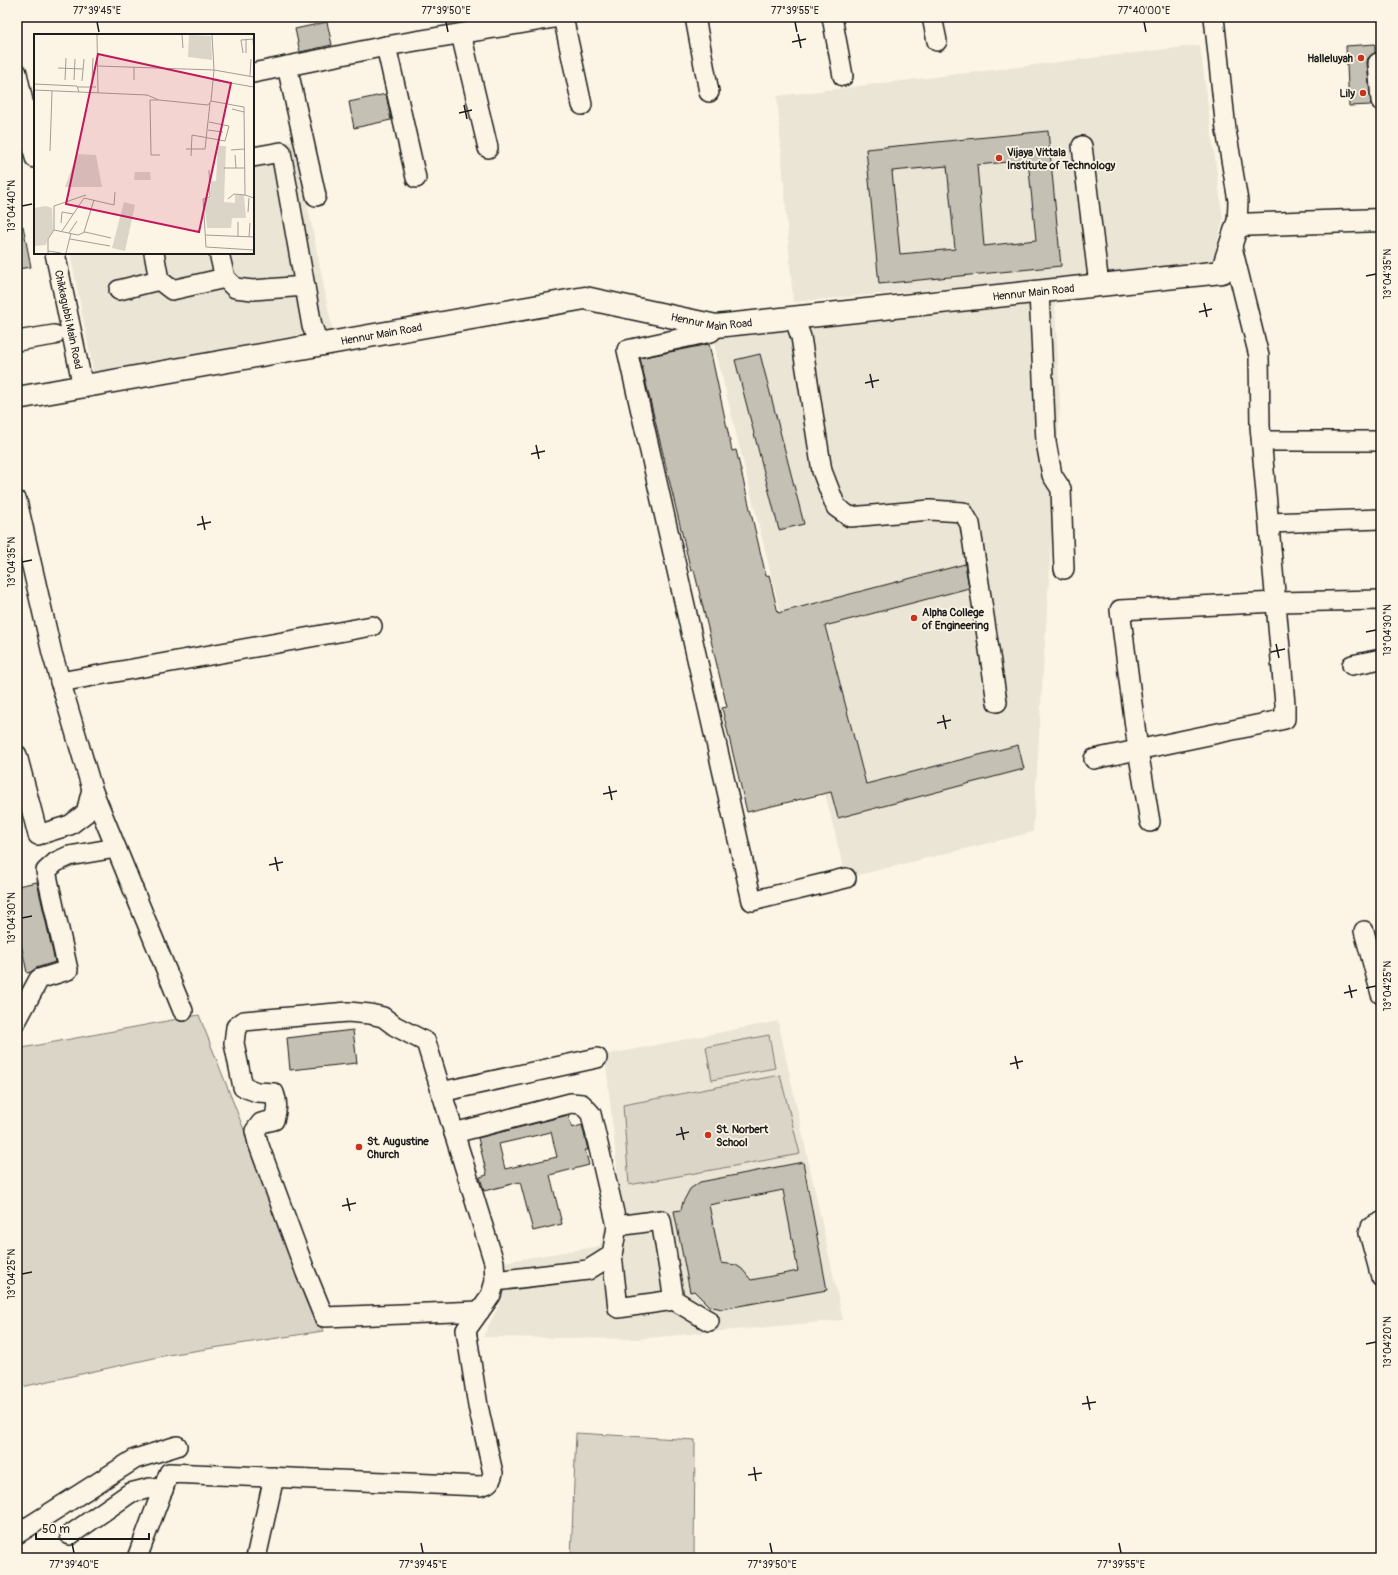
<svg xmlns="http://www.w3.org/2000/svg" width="1398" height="1575" viewBox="0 0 1398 1575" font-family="Pangolin,sans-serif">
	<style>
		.built { fill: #ebe5d6 }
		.green { fill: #dbd5c8; stroke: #7c7872 }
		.building { fill: #c4c0b3; stroke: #1c1c1c; fill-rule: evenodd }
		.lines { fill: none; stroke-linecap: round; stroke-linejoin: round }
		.minor-casing { stroke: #1c1c1c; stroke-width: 22 }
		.major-casing { stroke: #1c1c1c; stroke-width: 25 }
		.minor { stroke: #fcf5e5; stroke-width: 19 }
		.major { stroke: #fcf5e5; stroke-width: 22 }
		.ticks { fill: none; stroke: #1c1c1c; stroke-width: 1.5 }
		.poi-dot { fill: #c8321e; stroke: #fcf5e5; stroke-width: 1.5 }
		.labels { text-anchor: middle; stroke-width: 3.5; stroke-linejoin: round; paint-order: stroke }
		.poi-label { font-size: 11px; font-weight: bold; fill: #1c1c1c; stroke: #fcf5e5; text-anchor: start }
		.street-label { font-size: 11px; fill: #1c1c1c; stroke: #fcf5e5 }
		.inset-road { fill: none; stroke: #a29e95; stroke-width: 1 }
		.view { fill: #c2185b; fill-opacity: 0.15; stroke: #c2185b; stroke-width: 2 }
		.inset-edge { fill: none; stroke: #1c1c1c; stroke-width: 2 }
		.neatline { fill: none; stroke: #1c1c1c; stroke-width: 1.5 }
		.ticks-label { font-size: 10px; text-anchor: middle; fill: #1c1c1c }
	</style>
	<rect width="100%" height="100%" fill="#fcf5e5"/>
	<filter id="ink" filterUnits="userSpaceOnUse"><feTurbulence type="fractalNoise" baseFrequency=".025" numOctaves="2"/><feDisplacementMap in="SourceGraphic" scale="8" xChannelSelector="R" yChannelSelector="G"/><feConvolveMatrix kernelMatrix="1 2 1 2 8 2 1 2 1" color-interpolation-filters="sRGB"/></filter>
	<g filter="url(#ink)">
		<g class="built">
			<path d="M 1200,45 L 1223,219 L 1212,264 L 793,302 L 777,96 Z"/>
			<path d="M 295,140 L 332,328 L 94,375 L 70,253 L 253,253 L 253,148 Z"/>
			<path d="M 1055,301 L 1060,404 L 1033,832 L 846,878 L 711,332 Z"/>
			<path d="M 778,1021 L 843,1320 L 636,1339 L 483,1337 L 502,1299 L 503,1262 L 600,1246 L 607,1217 L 622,1214 L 605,1055 Z"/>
		</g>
		<g class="green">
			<path d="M 199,1015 L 323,1331 L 168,1355 L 17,1388 L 17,1049 Z"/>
			<path d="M 769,1035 L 775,1068 L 712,1080 L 706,1047 Z"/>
			<path d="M 780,1075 L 800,1154 L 629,1185 L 623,1105 Z"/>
			<path d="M 576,1433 L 695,1440 L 694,1558 L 571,1558 Z"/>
		</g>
		<g class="building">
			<path d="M 327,22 L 332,45 L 300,52 L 295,29 Z"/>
			<path d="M 1375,44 L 1375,53 L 1368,58 L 1367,63 L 1371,105 L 1349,106 L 1346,46 Z"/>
			<path d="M 386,94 L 391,120 L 354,128 L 349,102 Z"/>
			<path d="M 1048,131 L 1061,266 L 879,284 L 866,149 ZM 1028,160 L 1036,240 L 984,246 L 977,165 ZM 947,166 L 955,249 L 900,254 L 892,171 Z"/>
			<path d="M 23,226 L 31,267 L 17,269 L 17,227 Z"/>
			<path d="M 709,344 L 732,451 L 736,450 L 766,576 L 769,575 L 778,613 L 965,564 L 969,588 L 825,626 L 866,784 L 1018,745 L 1024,769 L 838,818 L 831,792 L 747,812 L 722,708 L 727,707 L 694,570 L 691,571 L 640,358 Z"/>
			<path d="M 760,354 L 804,524 L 779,530 L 735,360 Z"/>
			<path d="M 37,882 L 55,962 L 36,968 L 31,972 L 27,973 L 17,924 L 17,886 Z"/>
			<path d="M 353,1030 L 357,1063 L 290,1070 L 287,1038 Z"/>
			<path d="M 568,1115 L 572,1128 L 582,1125 L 588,1150 L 585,1150 L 589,1165 L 550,1175 L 562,1224 L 533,1231 L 520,1182 L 484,1191 L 480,1177 L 487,1175 L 478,1138 ZM 551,1132 L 557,1157 L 505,1169 L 499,1144 Z"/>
			<path d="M 803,1162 L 827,1290 L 722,1309 L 709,1306 L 694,1291 L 690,1292 L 674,1211 L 681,1210 L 683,1202 L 690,1189 L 700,1182 ZM 783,1190 L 798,1271 L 751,1280 L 742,1269 L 736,1265 L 721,1263 L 709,1205 Z"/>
		</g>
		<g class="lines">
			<g class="minor-casing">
				<g id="minor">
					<path d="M 563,17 L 582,105"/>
					<path d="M 695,17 L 709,92"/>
					<path d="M 832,17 L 843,76"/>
					<path d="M 932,17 L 937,41"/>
					<path d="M 1214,17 L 1226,130 L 1238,201 L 1237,225"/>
					<path d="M 461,34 L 488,148"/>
					<path d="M 386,46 L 416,178"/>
					<path d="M 1378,63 L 1381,101"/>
					<path d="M 287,66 L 316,196"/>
					<path d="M 17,73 L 35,158"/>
					<path d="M 253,73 L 386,46 L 560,17"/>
					<path d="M 1082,146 L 1099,285"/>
					<path d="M 253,157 L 281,152 L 312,326 L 319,345"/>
					<path id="s1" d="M 55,253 L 83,387"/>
					<path d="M 154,253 L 159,280 L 172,290 L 225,278"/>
					<path d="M 219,253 L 225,278 L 235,288 L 253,290 L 305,286"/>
					<path d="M 119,290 L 159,280"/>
					<path d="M 1039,292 L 1046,442 L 1052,475 L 1061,489 L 1064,569"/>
					<path d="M 794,318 L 801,337 L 822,471 L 836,507 L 850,517 L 930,510 L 963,512 L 970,524 L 997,702"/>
					<path d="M 716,326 L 711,332 L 627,350 L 752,901 L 846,878"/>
					<path d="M 17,341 L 54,335"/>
					<path d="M 1262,441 L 1381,441"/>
					<path d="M 17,501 L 52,653 L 92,789 L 183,1011"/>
					<path d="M 1269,523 L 1381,519"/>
					<path d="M 1352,665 L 1381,659"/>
					<path d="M 60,682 L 372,626"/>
					<path d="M 17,755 L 38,835 L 70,825 L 86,813 L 92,789"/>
					<path d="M 1094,759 L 1285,719 L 1285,704 L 1260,426 L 1259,356 L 1231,243"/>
					<path d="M 1150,822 L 1138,750 L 1120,610 L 1276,602 L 1381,600"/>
					<path d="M 1364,931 L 1381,994"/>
					<path d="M 17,1020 L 39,979 L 68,970 L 46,871 L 56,862 L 69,856 L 116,848"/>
					<path d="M 441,1092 L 597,1058"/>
					<path d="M 454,1133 L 571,1103 L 582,1104 L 591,1114 L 617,1226 L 612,1255 L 588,1270 L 495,1281"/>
					<path d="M 1381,1222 L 1371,1227 L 1369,1233 L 1381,1277"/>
					<path d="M 617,1226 L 661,1220 L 674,1300 L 709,1321"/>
					<path d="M 612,1255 L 618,1308 L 674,1300"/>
					<path d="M 17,1534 L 135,1459 L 177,1446"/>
					<path d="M 70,1535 L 130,1493 L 150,1488 L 163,1490"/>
					<path d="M 137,1558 L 169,1473 L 480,1486 C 489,1484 491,1481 493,1473 L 478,1406 L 466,1330 L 491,1295 L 495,1281 L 494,1262 L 426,1042 L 395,1026 L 383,1017 L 370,1014 L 348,1012 L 244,1021 L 236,1027 L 234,1043 L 243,1087 L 257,1092 L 274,1093 C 278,1103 277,1109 274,1120 L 261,1123 L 255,1131 L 258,1143 L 306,1273 L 324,1317 L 480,1311"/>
					<path d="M 256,1558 L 274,1477"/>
				</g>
			</g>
			<g class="major-casing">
				<g id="major">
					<path id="s2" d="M 17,398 L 585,298 L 716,326 L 1222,272 L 1237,225 L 1381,220"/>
				</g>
			</g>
			<use href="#minor" class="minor"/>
			<use href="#major" class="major"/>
		</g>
	</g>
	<path class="ticks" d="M 97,22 L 99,32M 446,22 L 448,32M 795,22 L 797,32M 1144,22 L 1146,32M 798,34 L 801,48M 792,42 L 806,39M 464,105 L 467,119M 459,113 L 472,110M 22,206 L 32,204M 1366,276 L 1376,274M 1204,303 L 1207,317M 1199,312 L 1212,309M 870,374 L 873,388M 865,383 L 879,380M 536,445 L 539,459M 531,454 L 545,451M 202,516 L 205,530M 197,525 L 211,522M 22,562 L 32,560M 1366,632 L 1376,630M 1276,644 L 1279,658M 1271,652 L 1285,649M 943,715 L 946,729M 937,723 L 951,720M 609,786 L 612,800M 603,794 L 617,791M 275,857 L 278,871M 269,865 L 283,862M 22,918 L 32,916M 1349,985 L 1352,998M 1366,988 L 1376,986M 1344,993 L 1357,990M 1015,1056 L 1018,1069M 1010,1064 L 1023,1061M 681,1127 L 684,1140M 676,1135 L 689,1132M 347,1198 L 350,1211M 342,1206 L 356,1203M 22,1274 L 32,1272M 1366,1344 L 1376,1342M 1087,1396 L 1090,1410M 1082,1404 L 1096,1402M 754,1467 L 756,1481M 748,1475 L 762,1473M 72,1543 L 74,1553M 421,1543 L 423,1553M 770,1543 L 772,1553M 1119,1543 L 1121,1553"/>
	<g class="poi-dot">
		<circle cx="1361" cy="58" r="4"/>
		<circle cx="1363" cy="93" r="4"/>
		<circle cx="999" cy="158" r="4"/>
		<circle cx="914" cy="618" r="4"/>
		<circle cx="708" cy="1135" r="4"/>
		<circle cx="359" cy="1147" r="4"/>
	</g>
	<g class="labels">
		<g class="poi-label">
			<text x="1353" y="62" text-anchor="end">Halleluyah</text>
			<text x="1355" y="97" text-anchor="end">Lily</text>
			<text x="1007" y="156">Vijaya Vittala<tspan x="1007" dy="13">Institute of Technology</tspan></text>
			<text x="922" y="616">Alpha College<tspan x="922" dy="13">of Engineering</tspan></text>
			<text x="716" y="1133">St. Norbert<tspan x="716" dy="13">School</tspan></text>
			<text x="367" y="1145">St. Augustine<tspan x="367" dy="13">Church</tspan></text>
		</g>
		<g class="street-label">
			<text dy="4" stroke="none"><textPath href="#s2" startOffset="1030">Hennur Main Road</textPath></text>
			<text dy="4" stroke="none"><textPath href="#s2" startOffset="706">Hennur Main Road</textPath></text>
			<text dy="4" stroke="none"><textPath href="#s1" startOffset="68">Chikkagubbi Main Road</textPath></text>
			<text dy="4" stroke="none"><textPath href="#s2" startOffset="370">Hennur Main Road</textPath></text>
		</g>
	</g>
	<g transform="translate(34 34)">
		<rect width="220" height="220" fill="#fcf5e5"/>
		<path d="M 155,1 L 177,2 L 178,26 L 154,23 ZM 184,112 L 192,112 L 190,168 L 201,169 L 201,161 L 210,161 L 212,184 L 198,184 L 197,194 L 173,194 L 170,165 L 177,164 L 177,147 L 182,147 ZM 43,120 L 62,121 L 68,153 L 31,153 ZM 101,138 L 116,138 L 117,146 L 100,146 ZM 90,168 L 101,171 L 91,217 L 78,214 ZM 12,172 L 18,174 L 19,197 L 14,204 L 12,211 L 0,212 L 0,174 Z" fill="#dbd5c8"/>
		<path class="inset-road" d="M 63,1 L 64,59M 148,1 L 149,14M 212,5 L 212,19M 219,5 L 220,18M 209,19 L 207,6 L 220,5M 64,32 L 180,36 L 220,43M 100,33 L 100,46M 24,34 L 49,35M 216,42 L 217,25M 31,46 L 32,24M 40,46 L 41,25M 179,46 L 220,53M 48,47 L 50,25M 58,47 L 59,24M 0,50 L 43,52 L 45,58M 44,53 L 62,53M 0,56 L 113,61 L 125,66 L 174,71 L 177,67 L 210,73 L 211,161 L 220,164M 124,66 L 116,66 L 117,121 L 126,121M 177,67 L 180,36 L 178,1M 198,75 L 210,78M 174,96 L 189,98M 152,115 L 171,115 L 176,69M 197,116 L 210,115M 16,117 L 18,57M 201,121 L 202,134M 157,122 L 158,101 L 191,107 L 195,92 L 175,88M 190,134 L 210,134M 175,136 L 176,163 L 169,165 L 172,213 L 220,216M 194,165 L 200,160 L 211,161M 214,178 L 215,164M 27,189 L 28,178 L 39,180M 20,196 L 44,201 L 51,198 L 77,204M 28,197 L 50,164 L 80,171 L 81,158M 50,198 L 60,166M 35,199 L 43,187M 171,201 L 220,203M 204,202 L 204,188M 215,203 L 216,189M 36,205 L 76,212M 14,217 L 27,219M 14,219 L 14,205 L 20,196 L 20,172 L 52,161M 32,219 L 37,199"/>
		<path class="view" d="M 64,20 L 197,49 L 165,198 L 32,170 Z"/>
		<rect width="220" height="220" class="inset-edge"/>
	</g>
	<rect width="1398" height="1575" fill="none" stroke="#fcf5e5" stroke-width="44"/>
	<path d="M36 1533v6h113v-6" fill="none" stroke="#1c1c1c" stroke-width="2"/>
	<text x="42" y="1533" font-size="12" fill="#1c1c1c" stroke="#fcf5e5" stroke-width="3" paint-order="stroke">50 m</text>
	<rect x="22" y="22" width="1354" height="1531" class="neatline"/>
	<g class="ticks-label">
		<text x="97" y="14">77°39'45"E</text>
		<text x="446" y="14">77°39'50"E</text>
		<text x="795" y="14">77°39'55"E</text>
		<text x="1144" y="14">77°40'00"E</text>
		<text transform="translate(11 206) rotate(-90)" y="4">13°04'40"N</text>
		<text transform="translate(1387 274) rotate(-90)" y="4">13°04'35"N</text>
		<text transform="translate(11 562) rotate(-90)" y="4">13°04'35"N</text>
		<text transform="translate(1387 630) rotate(-90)" y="4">13°04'30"N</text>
		<text transform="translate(11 918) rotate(-90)" y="4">13°04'30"N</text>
		<text transform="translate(1387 986) rotate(-90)" y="4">13°04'25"N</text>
		<text transform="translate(11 1274) rotate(-90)" y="4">13°04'25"N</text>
		<text transform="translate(1387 1342) rotate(-90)" y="4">13°04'20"N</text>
		<text x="74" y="1568">77°39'40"E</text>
		<text x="423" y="1568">77°39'45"E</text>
		<text x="772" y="1568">77°39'50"E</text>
		<text x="1121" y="1568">77°39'55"E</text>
	</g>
</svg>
